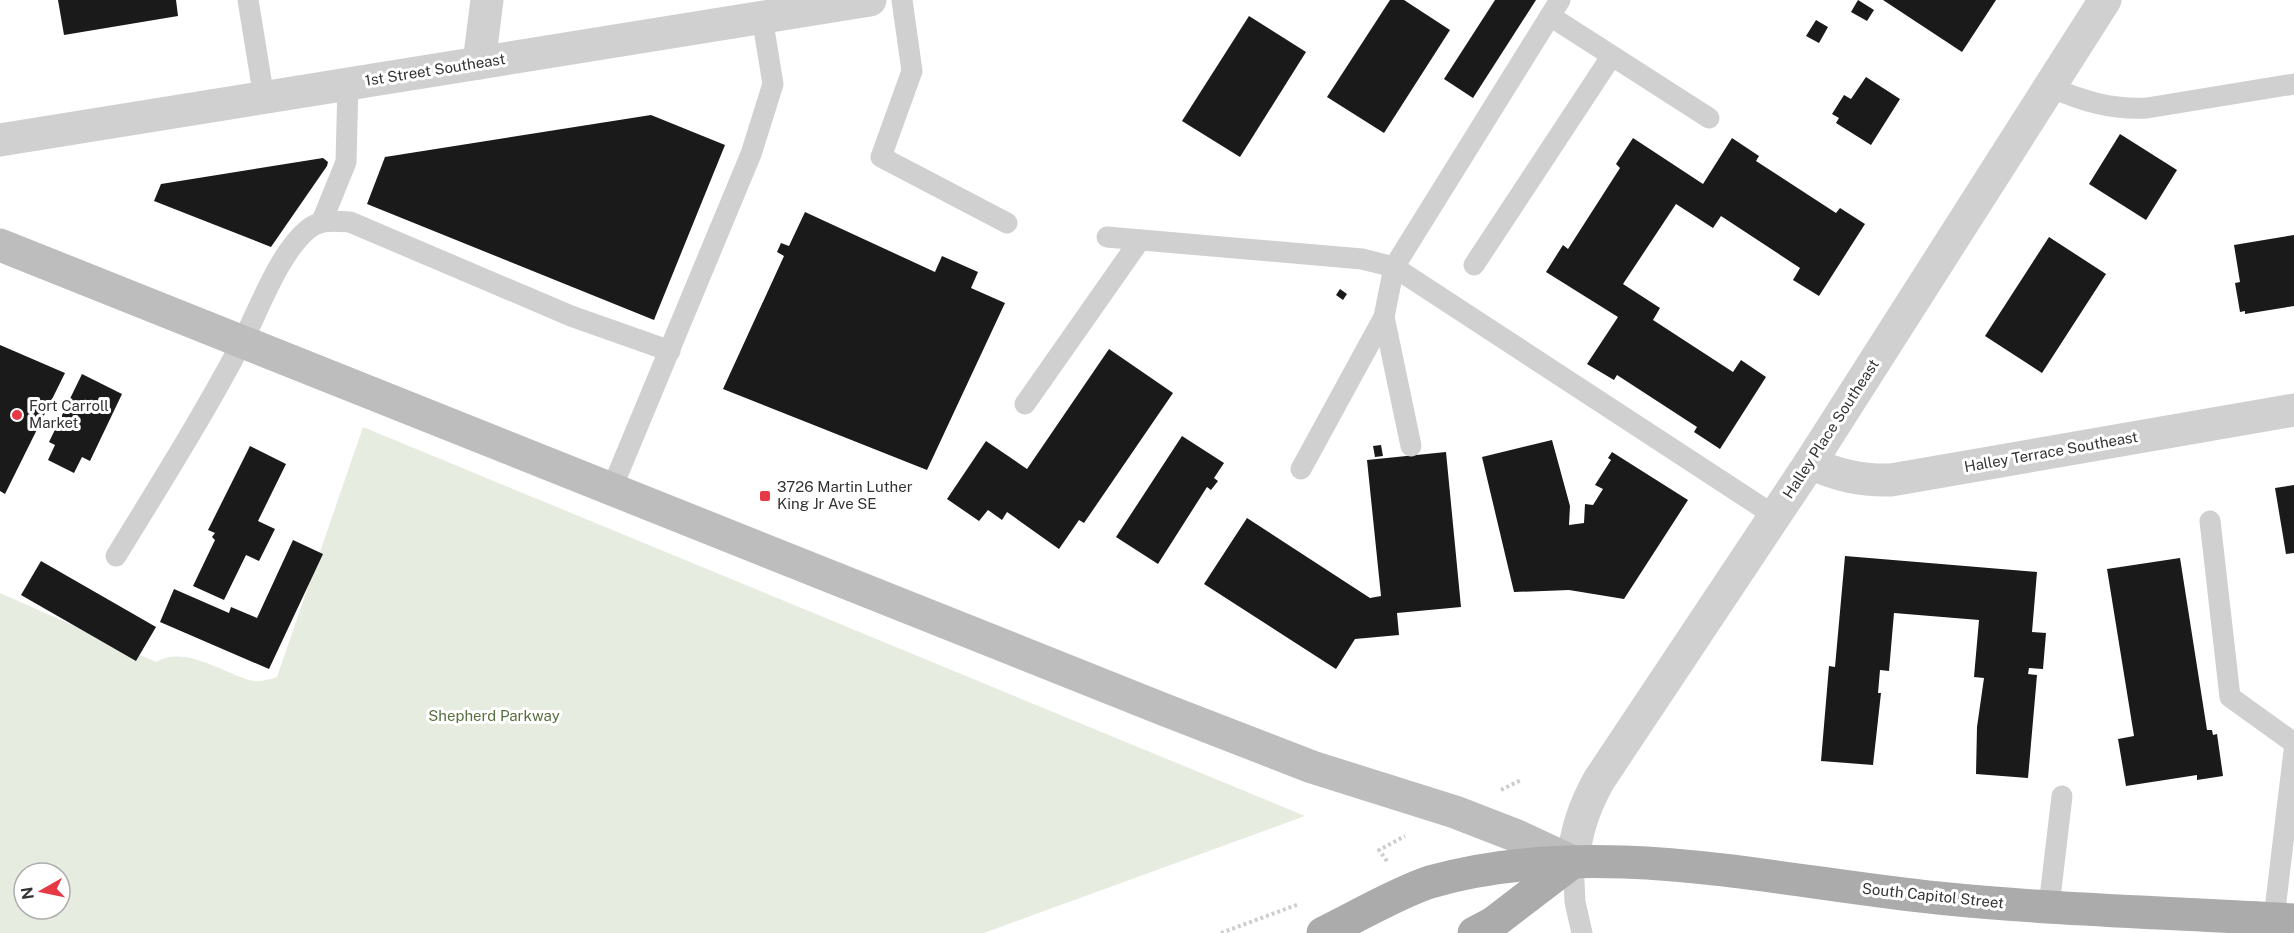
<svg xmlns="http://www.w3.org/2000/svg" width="2294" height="933" viewBox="0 0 2294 933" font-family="'Public Sans',sans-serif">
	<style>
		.green { fill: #e6ecdf; fill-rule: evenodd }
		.building { fill: #1a1a1a }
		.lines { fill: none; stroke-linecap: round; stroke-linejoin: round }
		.path { stroke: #cdcdcd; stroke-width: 4; stroke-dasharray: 3 3; stroke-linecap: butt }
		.service { stroke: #d0d0d0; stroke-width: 21 }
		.minor { stroke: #d0d0d0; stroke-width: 33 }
		.secondary { stroke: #bdbdbd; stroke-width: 33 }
		.primary { stroke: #ababab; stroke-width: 33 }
		.poi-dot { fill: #e63946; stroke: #fff; stroke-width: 2 }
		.labels { text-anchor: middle; stroke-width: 6; stroke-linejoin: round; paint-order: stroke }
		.street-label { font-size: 15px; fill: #333; stroke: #fff }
		.poi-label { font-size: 15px; fill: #333; stroke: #fff; text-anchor: start }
		.park-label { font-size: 15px; fill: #56703f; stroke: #fff }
	</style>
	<rect width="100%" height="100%" fill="#fff"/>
	<path class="green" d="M 363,427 L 1305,816 L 984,933 L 0,933 L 0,593 L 156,662 C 186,644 225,675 254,681 C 261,682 271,679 277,677 ZM 24,873 L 60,873 L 60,909 L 24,909 Z"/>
	<g class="building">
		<path d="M 58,0 L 176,0 L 178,16 L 64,35 Z"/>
		<path d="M 1390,0 L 1404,0 L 1450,30 L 1384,133 L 1327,97 Z"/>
		<path d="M 1495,0 L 1536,0 L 1473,98 L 1444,79 Z"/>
		<path d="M 1858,0 L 1874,10 L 1867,21 L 1851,12 Z"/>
		<path d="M 1883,0 L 1996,0 L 1962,52 Z"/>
		<path d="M 1249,16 L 1306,52 L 1240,157 L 1182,121 Z"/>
		<path d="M 1816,20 L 1828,27 L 1819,43 L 1806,36 Z"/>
		<path d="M 1866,77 L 1900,99 L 1871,145 L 1836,123 L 1839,118 L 1832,114 L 1844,95 L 1851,99 Z"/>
		<path d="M 651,115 L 725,145 L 654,320 L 367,204 L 385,157 Z"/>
		<path d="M 2120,134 L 2177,170 L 2146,220 L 2089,184 Z"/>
		<path d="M 1633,138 L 1703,184 L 1732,138 L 1759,156 L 1756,161 L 1836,213 L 1840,208 L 1865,224 L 1819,296 L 1793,280 L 1800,268 L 1721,216 L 1713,228 L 1676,204 L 1623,284 L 1660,308 L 1653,320 L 1733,372 L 1741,360 L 1766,377 L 1720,449 L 1694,432 L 1697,427 L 1617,375 L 1614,380 L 1587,364 L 1618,317 L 1546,272 L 1563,245 L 1568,249 L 1620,168 L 1616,164 Z"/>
		<path d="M 323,158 L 328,162 L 327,166 L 271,247 L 154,201 L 161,184 Z"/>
		<path d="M 805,212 L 935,272 L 942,256 L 978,272 L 971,288 L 1005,303 L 927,470 L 723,389 L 784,256 L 777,252 L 781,243 L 789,246 Z"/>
		<path d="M 2294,235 L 2294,306 L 2245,314 L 2245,311 L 2240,312 L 2235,283 L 2240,282 L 2234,245 Z"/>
		<path d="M 2049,237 L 2106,274 L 2042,373 L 1985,336 Z"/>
		<path d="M 1340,289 L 1347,294 L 1343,300 L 1336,295 Z"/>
		<path d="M 0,345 L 65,373 L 5,494 L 0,491 Z"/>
		<path d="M 1109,349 L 1173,393 L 1084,523 L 1079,520 L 1059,549 L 1007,512 L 1002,520 L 988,510 L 979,521 L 947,499 L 986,441 L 1027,469 Z"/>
		<path d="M 82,374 L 122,394 L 90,461 L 82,457 L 74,473 L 48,460 L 55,445 L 49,442 Z"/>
		<path d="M 1182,436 L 1224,463 L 1214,478 L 1218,481 L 1211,490 L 1207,487 L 1158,564 L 1116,537 Z"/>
		<path d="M 1552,440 L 1570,506 L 1569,525 L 1584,523 L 1585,504 L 1593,505 L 1603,489 L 1595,485 L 1611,460 L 1608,458 L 1612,452 L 1688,500 L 1624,599 L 1569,590 L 1514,592 L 1482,457 Z"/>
		<path d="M 1381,445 L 1383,456 L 1375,457 L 1373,446 Z"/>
		<path d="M 250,446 L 286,464 L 258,521 L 275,529 L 259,561 L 246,555 L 224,600 L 193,586 L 215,540 L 212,537 L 215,533 L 208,530 Z"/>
		<path d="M 1446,452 L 1461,607 L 1397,613 L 1399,635 L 1355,639 L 1336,669 L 1204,584 L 1247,518 L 1370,598 L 1381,596 L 1367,460 Z"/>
		<path d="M 2294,485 L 2294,553 L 2286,554 L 2275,488 Z"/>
		<path d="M 293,540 L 323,554 L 269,669 L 160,622 L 174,589 L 229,613 L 231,607 L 257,618 Z"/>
		<path d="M 1845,556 L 2037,572 L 2032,632 L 2046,633 L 2043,669 L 2029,668 L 2028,674 L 2037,675 L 2028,778 L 1976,774 L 1977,727 L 1984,678 L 1974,677 L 1979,620 L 1894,613 L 1889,671 L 1880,670 L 1878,693 L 1881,693 L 1873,765 L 1821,761 L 1829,666 L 1835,667 Z"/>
		<path d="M 2180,558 L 2207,730 L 2212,730 L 2213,735 L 2217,734 L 2223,776 L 2197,780 L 2197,775 L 2126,786 L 2118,739 L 2134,736 L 2107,569 Z"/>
		<path d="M 41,561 L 156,627 L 136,661 L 21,595 Z"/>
	</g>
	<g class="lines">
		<g class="path">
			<path d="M 1501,790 L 1521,780"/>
			<path d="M 1387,861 L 1379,850 L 1405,836"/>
			<path d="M 1221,933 L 1299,904"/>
		</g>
		<g class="service">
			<path d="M 248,0 L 264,98"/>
			<path d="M 902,0 L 912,71 L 881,157 L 1007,223"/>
			<path d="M 1560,0 L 1394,267 L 1775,516"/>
			<path d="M 1550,16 L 1709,118"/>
			<path d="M 2050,87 C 2083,101 2111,110 2147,108 L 2294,84"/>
			<path d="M 322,221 L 346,162 L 348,84"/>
			<path d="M 1107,237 L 1362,259 L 1394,267 L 1384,317 L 1301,469"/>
			<path d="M 1474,265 L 1611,57"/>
			<path d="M 1384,317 L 1411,446"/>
			<path d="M 1025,404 L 1140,240"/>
			<path d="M 612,488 L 751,154 L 773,84 L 762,17"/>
			<path d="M 2210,521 L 2230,697 L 2294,743"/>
			<path d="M 116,556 C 159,486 203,416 241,344 C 259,310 278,255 307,230 C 320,219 335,221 350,222 L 571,316 L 670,351"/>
			<path d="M 1573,862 L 1575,902 L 1582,933"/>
			<path d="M 2049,906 L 2062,796"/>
			<path d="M 2274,918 L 2294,751"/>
		</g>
		<g class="minor">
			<path d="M 479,63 L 487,0"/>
			<path d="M 0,140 L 870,0"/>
			<path d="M 1810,463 C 1837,475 1861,481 1891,480 L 2294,410"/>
			<path d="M 1573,862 C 1576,831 1584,807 1599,780 L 1810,463 L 2105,0"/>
		</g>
		<path class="secondary" d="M 0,245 L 1165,710 L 1312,767 L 1455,812 L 1517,836 L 1573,862"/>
		<g class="primary">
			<path d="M 1323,933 C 1354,918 1399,892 1430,882 C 1597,835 1771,881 1938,898 C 2056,910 2175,913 2294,920"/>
			<path d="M 1474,933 L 1493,923 L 1573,862"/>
		</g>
	</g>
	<g class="poi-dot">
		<circle cx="17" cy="415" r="6"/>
		<rect x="759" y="490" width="12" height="12" rx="3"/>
	</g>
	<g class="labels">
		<g class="street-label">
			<text transform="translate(435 70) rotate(-9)" y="5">1st Street Southeast</text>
			<text transform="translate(1831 429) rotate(-57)" y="5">Halley Place Southeast</text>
			<text transform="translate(2051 452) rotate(-10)" y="5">Halley Terrace Southeast</text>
			<text transform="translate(1933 896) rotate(6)" y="5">South Capitol Street</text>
		</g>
		<g class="poi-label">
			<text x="29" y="411">Fort Carroll<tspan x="29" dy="17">Market</tspan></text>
			<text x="777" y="492">3726 Martin Luther<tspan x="777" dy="17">King Jr Ave SE</tspan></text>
		</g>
		<g class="park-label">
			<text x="494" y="721">Shepherd Parkway</text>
		</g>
	</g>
	<g transform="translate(42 891) rotate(261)"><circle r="28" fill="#ffffff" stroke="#adadad" stroke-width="1.5"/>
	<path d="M0-4.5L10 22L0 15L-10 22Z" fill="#e63946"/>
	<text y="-9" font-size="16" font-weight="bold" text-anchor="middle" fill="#333333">N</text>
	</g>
</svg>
